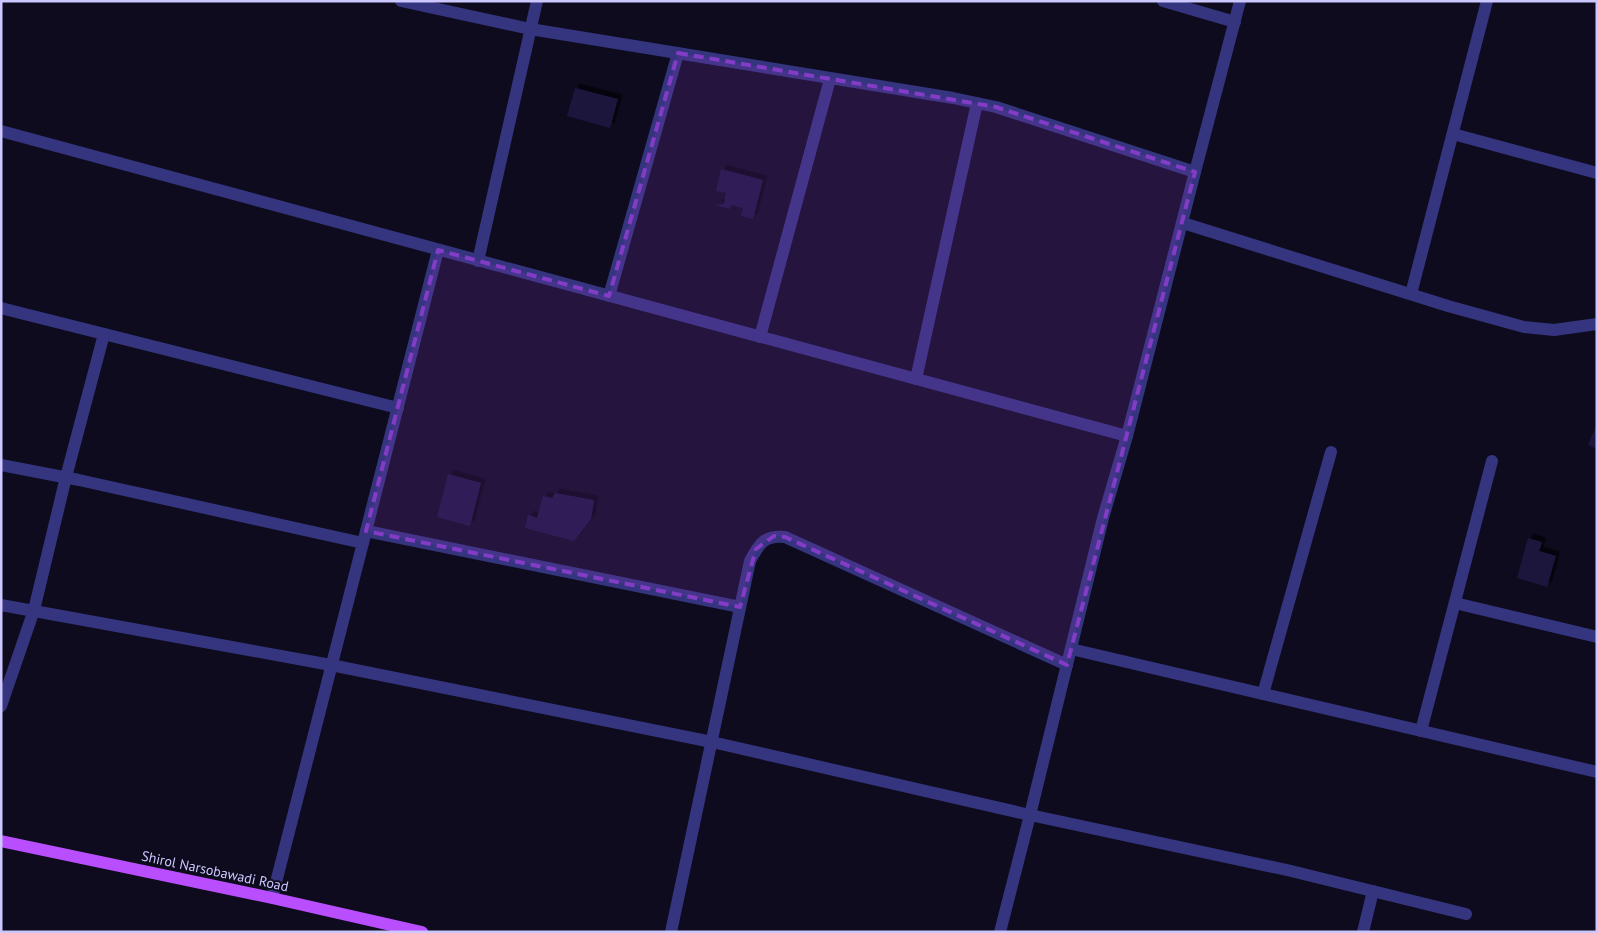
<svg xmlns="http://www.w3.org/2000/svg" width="1598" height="933" viewBox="0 0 1598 933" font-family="'PT Sans',sans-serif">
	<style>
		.building { fill: #1e163e; filter: url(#shadow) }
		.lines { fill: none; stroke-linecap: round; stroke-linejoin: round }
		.minor { stroke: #35347e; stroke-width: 12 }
		.major { stroke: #b94eff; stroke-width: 12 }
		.marked { fill: #833cc5; fill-opacity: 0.2; stroke: #833cc5; stroke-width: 4; stroke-dasharray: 10 6; stroke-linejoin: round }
		.labels { text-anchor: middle; stroke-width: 4; stroke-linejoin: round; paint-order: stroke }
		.street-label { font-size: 14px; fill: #ccc7ff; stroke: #0d0b1d }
	</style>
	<defs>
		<filter id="shadow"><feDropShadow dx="4.5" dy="-4.5" stdDeviation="0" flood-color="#0009"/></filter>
	</defs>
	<rect width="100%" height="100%" fill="#0d0b1d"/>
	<g class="building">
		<path d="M 575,88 L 618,99 L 610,128 L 567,116 Z"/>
		<path d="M 721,169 L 763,180 L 753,219 L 741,216 L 743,208 L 731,205 L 730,209 L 714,205 L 724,204 L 726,193 L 716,191 Z"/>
		<path d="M 1597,424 L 1597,449 L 1588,445 Z"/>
		<path d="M 448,474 L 481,483 L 470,526 L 437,517 Z"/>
		<path d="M 555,493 L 594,500 L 591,519 L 574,541 L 525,528 L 528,515 L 537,518 L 543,496 L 552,498 Z"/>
		<path d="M 1528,538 L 1542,542 L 1539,551 L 1556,556 L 1547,587 L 1517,578 Z"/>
	</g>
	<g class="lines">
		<g class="minor">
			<path d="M 401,1 L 530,29 L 953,98 L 996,107 L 1195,172 L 1127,436 L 1103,518 L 1030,815 L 1000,932"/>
			<path d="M 1163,1 L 1235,22"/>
			<path d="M 1,131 L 1127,436"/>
			<path d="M 1453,134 L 1597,173"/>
			<path d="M 1195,172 L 1240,1"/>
			<path d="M 1183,223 L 1448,306 L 1524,327 L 1554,330 L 1597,324"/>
			<path d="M 478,261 L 537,1"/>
			<path d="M 1411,294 L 1487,1"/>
			<path d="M 609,296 L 678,53"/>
			<path d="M 1,308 L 398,408"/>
			<path d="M 760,337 L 830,79"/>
			<path d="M 916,379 L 977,103"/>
			<path d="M 1,465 L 79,480 L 363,543"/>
			<path d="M 366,531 L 740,607"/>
			<path d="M 1455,603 L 1597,637"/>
			<path d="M 1,605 L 331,665 L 712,742 L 1030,815 L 1287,870 L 1466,914"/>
			<path d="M 1071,649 L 1597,772"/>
			<path d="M 1263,694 L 1331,452"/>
			<path d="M 1,706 L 34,610 L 66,477 L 104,334"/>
			<path d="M 1421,731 L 1492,461"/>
			<path d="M 272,898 L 438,250"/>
			<path d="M 671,932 L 750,561 C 759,544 764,535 785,537 L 1067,665"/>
			<path d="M 1363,932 L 1373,891"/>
		</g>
		<path class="major" d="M 1,841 L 272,898 L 422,932"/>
	</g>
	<path class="marked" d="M 678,53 L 996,107 L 1195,172 L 1067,665 L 785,537 L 774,536 L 756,549 L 740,607 L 366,531 L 438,250 L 609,296 Z"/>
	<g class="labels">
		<g class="street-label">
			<text transform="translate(215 871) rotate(12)" y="5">Shirol Narsobawadi Road</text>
		</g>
	</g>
	<rect width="1598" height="933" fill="none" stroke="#ccc7ff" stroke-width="5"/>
</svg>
